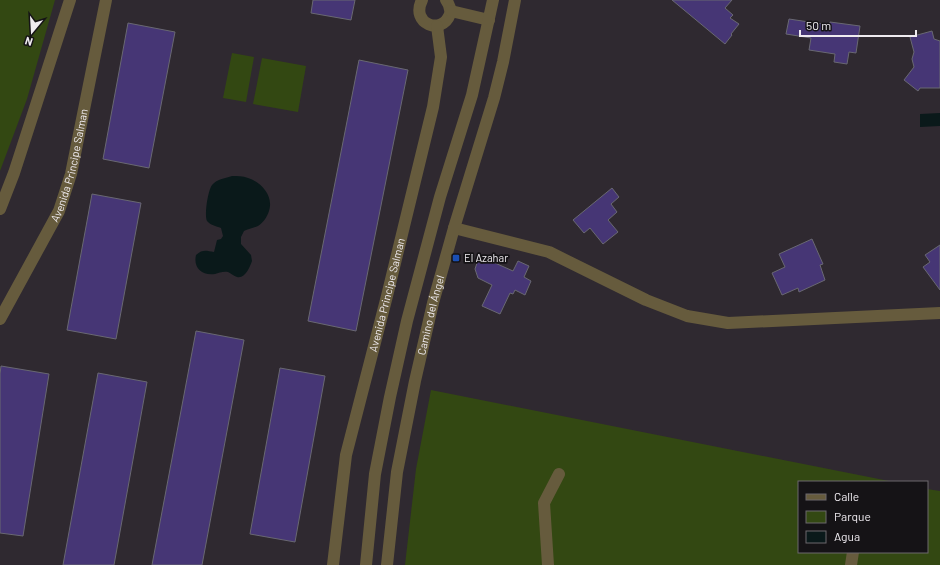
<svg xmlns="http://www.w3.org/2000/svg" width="940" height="565" viewBox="0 0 940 565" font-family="Barlow,sans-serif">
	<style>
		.green { fill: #334812 }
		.water { fill: #0a191a }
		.building { fill: #463675; stroke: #696872 }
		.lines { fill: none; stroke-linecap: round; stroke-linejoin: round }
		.minor { stroke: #665b3d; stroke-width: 12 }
		.transit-dot { fill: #1a4fb4; stroke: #151316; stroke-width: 1.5 }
		.labels { text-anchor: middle; stroke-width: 3.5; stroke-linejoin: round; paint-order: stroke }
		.street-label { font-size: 11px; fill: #efebf0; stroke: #151316 }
		.poi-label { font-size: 11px; fill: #efebf0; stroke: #151316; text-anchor: start }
	</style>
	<rect width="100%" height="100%" fill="#2f2930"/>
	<g class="green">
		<path d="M 0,0 L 55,0 L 27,99 L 0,171 Z"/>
		<path d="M 232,53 L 254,57 L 246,102 L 223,98 Z"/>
		<path d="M 262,58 L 306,66 L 298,112 L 253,104 Z"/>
		<path d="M 431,390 L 894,482 L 799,482 L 799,552 L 927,552 L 927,489 L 940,491 L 940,565 L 405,565 L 416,469 Z"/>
	</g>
	<g class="water">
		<path d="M 940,113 L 940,126 L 920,127 L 920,114 Z"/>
		<path d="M 232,176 C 237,176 243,176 248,178 C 261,182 274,196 269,211 C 267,217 264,222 258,226 C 254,228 248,229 244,231 L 241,237 L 241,244 L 251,255 L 252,261 C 250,267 245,279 237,277 C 234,276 230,273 228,272 C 223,271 219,273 215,274 C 202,276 193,268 196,255 C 203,249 206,251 214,252 L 217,240 L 221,239 L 223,236 L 221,228 C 216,226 210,225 207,221 C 204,215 208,190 212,185 C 217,179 226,178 232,176 Z"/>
	</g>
	<g class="building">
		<path d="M 313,0 L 355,0 L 351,20 L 311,13 Z"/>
		<path d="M 672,0 L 732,0 L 725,8 L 733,15 L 730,18 L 739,24 L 731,34 L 732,35 L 725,44 Z"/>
		<path d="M 789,19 L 829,25 L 830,22 L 860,26 L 856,53 L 849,52 L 847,64 L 834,62 L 835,54 L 809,50 L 811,38 L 786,34 Z"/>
		<path d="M 128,23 L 175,32 L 149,168 L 103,159 Z"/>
		<path d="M 932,31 L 934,39 L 940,41 L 940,88 L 920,88 L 918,91 L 904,80 L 914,67 L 912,59 L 914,52 L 910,37 Z"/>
		<path d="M 359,60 L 408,70 L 356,331 L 308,321 Z"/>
		<path d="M 612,188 L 619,197 L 611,204 L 617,212 L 608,220 L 618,232 L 603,244 L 590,228 L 584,233 L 573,220 Z"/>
		<path d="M 92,194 L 141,203 L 116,339 L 67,330 Z"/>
		<path d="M 812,239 L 823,264 L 820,265 L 825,280 L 799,292 L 798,288 L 782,295 L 772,273 L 785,267 L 779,254 Z"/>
		<path d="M 940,245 L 940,290 L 923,267 L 930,262 L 925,255 Z"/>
		<path d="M 486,259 L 513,271 L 518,261 L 529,266 L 524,277 L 531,281 L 525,295 L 515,290 L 513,294 L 510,293 L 500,314 L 482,306 L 492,285 L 478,278 L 475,269 L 478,260 L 482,262 Z"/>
		<path d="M 196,331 L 244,340 L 202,565 L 152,565 Z"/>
		<path d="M 1,366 L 49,374 L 23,536 L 0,533 L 0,374 Z"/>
		<path d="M 280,368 L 325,376 L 295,542 L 250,534 Z"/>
		<path d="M 98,373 L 147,382 L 114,565 L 63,565 Z"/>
	</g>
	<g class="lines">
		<g class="minor">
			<path d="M 422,0 C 410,24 442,36 450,14 C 451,9 449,4 446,0"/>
			<path d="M 451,11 L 489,20"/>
			<path d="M 0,209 L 14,173 L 70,0"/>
			<path d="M 454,228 L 549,252 L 646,300 L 687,316 L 728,323 L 940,313"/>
			<path id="s1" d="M 0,319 L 59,211 L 71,174 L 106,0"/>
			<path id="s2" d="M 333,565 L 346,455 L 387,296 L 433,107 L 441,57 L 437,26"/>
			<path d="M 366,565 L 375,474 L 390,397 L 407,321 L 440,197 L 472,95 L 493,0"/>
			<path id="s3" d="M 387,565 L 397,472 L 415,381 L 433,303 L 454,228 L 494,98 L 503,62 L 515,0"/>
			<path d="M 548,565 L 544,503 L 559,474"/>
			<path d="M 851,565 L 853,552"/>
		</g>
	</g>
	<rect class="transit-dot" x="452" y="254" width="8" height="8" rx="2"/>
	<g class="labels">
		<g class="street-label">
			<text dy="4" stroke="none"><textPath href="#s1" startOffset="170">Avenida Principe Salman</textPath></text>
			<text dy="4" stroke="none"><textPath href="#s2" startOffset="276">Avenida Principe Salman</textPath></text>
			<text dy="4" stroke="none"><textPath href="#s3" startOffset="254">Camino del Ángel</textPath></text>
		</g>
		<g class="poi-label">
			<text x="464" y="262">El Azahar</text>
		</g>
	</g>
	<rect x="798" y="481" width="130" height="72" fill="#151316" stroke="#6c696d"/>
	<rect x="806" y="494" width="20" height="6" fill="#665b3d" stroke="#6c696d"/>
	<text x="834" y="501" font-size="12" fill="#efebf0">Calle</text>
	<rect x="806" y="511" width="20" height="12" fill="#334812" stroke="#6c696d"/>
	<text x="834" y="521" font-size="12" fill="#efebf0">Parque</text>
	<rect x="806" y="531" width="20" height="12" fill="#0a191a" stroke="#6c696d"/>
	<text x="834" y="541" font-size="12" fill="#efebf0">Agua</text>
	<g transform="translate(32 32) rotate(198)" stroke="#151316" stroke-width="3" paint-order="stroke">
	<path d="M0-3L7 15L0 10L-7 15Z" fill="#efebf0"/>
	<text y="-6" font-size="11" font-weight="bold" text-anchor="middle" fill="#efebf0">N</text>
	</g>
	<path d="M800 30v6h116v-6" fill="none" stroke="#efebf0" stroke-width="2"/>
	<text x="806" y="30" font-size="12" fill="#efebf0" stroke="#151316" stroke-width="3" paint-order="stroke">50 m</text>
</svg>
